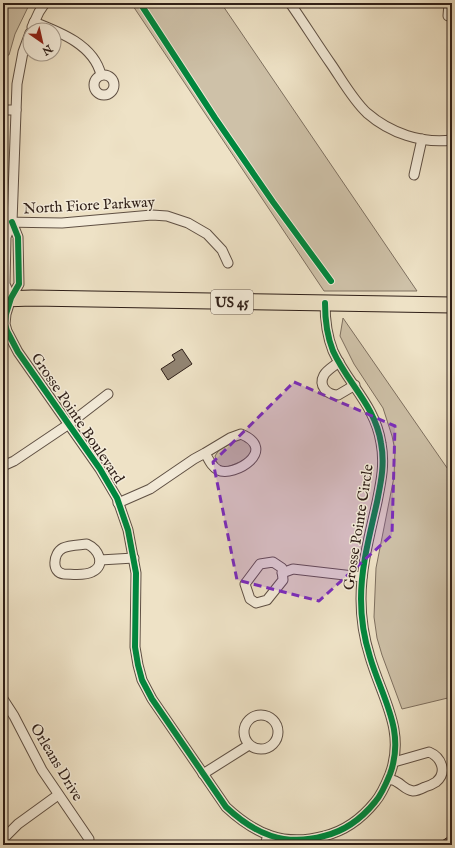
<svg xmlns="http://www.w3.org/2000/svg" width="455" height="848" viewBox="0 0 455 848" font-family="'IM FELL English',serif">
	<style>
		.green { fill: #cec1a8; stroke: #7e7060 }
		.building { fill: #928472; stroke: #2f1f18 }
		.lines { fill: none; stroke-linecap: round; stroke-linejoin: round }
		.street-casing { stroke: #5f5044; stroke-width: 11 }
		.primary-casing { stroke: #2f1f18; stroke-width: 17 }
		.street { stroke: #f4ecda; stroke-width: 9 }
		.primary { stroke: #eee2c6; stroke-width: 15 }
		.cycleway-casing { stroke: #f4ecda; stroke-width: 8 }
		.cycleway { stroke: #00873e; stroke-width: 6 }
		.marked { fill: #7b2cbf; fill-opacity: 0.2; stroke: #7b2cbf; stroke-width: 3; stroke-dasharray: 8 5; stroke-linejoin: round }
		.labels { text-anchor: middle; stroke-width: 3; stroke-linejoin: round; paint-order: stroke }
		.shield { fill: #f4ecda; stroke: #6a5c52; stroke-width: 1 }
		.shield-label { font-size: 14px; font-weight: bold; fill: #2f1f18 }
		.street-label { font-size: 15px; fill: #2f1f18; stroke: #f4ecda }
	</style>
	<rect width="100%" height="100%" fill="#eee2c6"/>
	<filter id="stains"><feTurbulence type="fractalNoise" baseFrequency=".005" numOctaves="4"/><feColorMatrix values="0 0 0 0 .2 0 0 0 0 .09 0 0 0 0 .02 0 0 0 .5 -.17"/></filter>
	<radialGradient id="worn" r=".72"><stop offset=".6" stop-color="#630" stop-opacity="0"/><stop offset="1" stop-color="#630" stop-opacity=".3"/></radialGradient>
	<g class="green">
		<path d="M 3,3 L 30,3 L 15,34 L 9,55 L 3,56 Z"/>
		<path d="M 131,3 L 221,3 L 417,291 L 324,291 Z"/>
		<path d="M 343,318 L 452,475 L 452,697 L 402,709 L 382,655 L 377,638 L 374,617 L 376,568 L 394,477 L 395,450 L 392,436 L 383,408 L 354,364 L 340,336 Z"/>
		<path d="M 241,438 L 247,439 L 252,448 C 251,452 251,455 248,457 C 244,460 227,469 221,467 C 217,465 216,460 215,456 L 219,450 Z"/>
	</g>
	<g class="building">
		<path d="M 182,349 L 192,364 L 168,380 L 161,369 L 175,360 L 172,355 Z"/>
		<path d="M 448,837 L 452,845 L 436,845 Z"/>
	</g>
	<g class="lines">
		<g class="street-casing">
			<g id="street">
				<path d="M 290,3 C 304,23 317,44 331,64 C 342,80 353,100 367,113 C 390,133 422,144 452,140"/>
				<path d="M 448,16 L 449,3"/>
				<path d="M 34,22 C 60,32 94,45 101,75"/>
				<path d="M 32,27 L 39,12 L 45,3"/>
				<circle cx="104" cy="85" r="10"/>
				<path d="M 3,110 L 16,110"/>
				<path d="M 414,175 L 422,139"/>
				<path d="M 3,222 L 62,223 L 152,215 L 167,216 L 188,223 L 207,234 L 222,250 L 228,263"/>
				<path d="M 12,222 L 18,237 L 19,284 L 11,298 L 6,314 L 5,324 L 7,331 L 18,352 L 100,469 L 117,498 L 128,530 L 136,573 L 135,647 L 138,665 L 142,680 L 152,699 L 226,807 C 255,834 284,847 324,836 C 345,831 362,818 375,802 C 382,794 386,784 390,774 C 406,731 382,698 370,657 C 364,638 361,618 361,599 C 361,566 370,534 377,502 C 381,482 385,464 381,443 C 375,405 348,384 333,351 C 327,336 325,319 325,303"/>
				<path d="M 11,298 L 5,284 L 6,237 L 12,222 L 17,84 L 23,52 L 30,33"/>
				<path d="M 339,362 C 334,366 327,370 324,375 C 318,386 327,395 338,395 L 355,385"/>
				<path d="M 3,466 L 14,461 L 69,424 L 108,394"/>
				<path d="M 118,503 L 150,489 L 194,459 L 205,453 C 209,460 211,466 218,470 C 234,478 279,450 241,434 L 230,438 L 205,453"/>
				<path d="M 87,544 C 98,549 107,565 92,572 C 85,576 72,574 64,574 C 51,573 53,553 63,548 C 69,545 80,545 87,544 Z"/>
				<path d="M 100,560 L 134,558"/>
				<path d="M 273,562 L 282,568 L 283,580 L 267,600 L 256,603 L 250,599 L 245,584 L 260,564 Z"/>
				<path d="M 282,573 L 293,569 L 362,577"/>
				<path d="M 3,699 L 14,716 L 42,770 L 89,839"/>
				<circle cx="261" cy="732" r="17"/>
				<path d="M 203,774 L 249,745"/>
				<path d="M 389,779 C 391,780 395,780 397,782 C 403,785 405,790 413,791 C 417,791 421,789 425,787 C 429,786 433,784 436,782 C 448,772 441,757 429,752 L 394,762"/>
				<path d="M 3,839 L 18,824 L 58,795"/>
				<path d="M 265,845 L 268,835"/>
			</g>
		</g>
		<g class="primary-casing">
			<path id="primary" d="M 3,299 L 32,298 L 452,305"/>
		</g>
		<use href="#street" class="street"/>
		<use href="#primary" class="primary"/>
		<g class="cycleway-casing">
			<g id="cycleway">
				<path d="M 140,3 L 215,118 L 273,202 L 331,281"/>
				<path d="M 12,222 L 18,237 L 19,284 L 11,298 L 6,314 L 5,324 L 7,331 L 18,352 L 100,469 L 117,498 L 128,530 L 136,573 L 135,647 L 138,665 L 142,680 L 152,699 L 226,807 C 255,834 284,847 324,836 C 345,831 362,818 375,802 C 382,794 386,784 390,774 C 406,731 382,698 370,657 C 364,638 361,618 361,599 C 361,566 370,534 377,502 C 381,482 385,464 381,443 C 375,405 348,384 333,351 C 327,336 325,319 325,303"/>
			</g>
		</g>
		<use href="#cycleway" class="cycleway"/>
	</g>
	<path class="marked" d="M 294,382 L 395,426 L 392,535 L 319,601 L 237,580 L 213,462 Z"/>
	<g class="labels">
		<rect class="shield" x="211" y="290" width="42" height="24" rx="3"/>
		<g class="shield-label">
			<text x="232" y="307">US 45</text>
		</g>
		<g class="street-label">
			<text transform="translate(89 205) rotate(-3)" y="5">North Fiore Parkway</text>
			<text transform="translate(78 418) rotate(56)" y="5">Grosse Pointe Boulevard</text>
			<text transform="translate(358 527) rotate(-81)" y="5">Grosse Pointe Circle</text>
			<text transform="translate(57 762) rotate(59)" y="5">Orleans Drive</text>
		</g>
	</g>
	<rect width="455" height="848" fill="none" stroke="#eee2c6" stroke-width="16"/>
	<rect x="4" y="4" width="447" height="840" fill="none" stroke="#2f1f18" stroke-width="2"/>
	<rect x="8" y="8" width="439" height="832" fill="none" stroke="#2f1f18"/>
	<g transform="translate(42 42) rotate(146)"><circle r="19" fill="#f4ecda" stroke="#a59a8c"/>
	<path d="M0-3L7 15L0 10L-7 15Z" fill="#8f2418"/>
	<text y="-6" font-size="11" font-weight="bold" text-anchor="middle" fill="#2f1f18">N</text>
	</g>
	<rect width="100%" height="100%" filter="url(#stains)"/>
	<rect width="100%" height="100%" fill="url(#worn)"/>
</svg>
